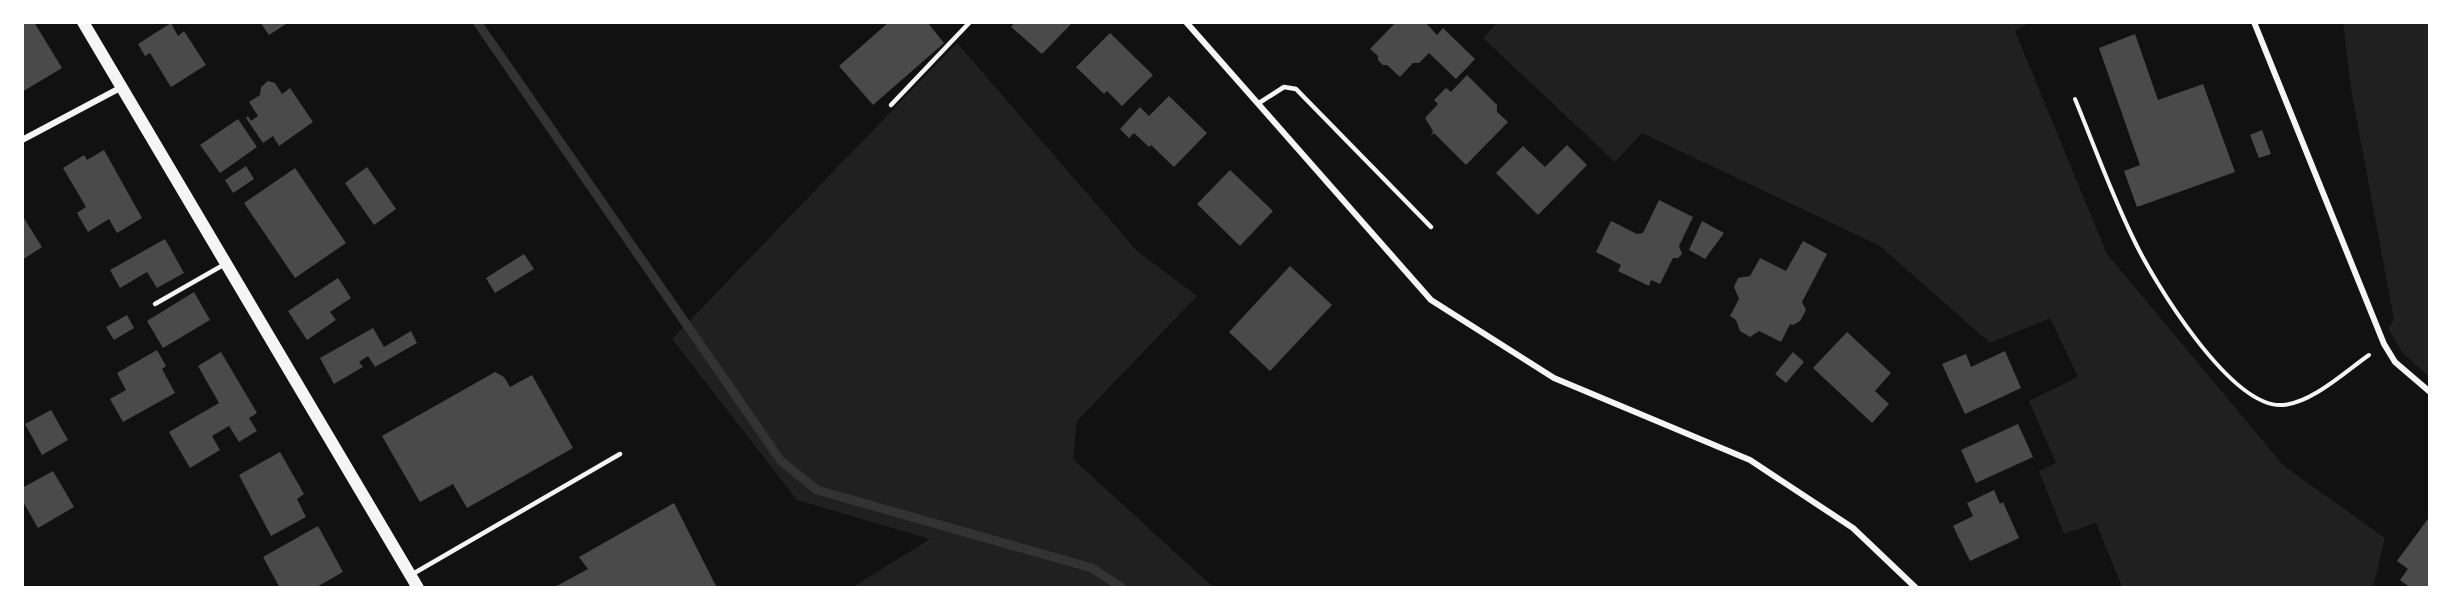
<svg xmlns="http://www.w3.org/2000/svg" width="2452" height="610" viewBox="0 0 2452 610" font-family="Arial,sans-serif">
	<style>
		.green { fill: #202020 }
		.lines { fill: none; stroke-linecap: round; stroke-linejoin: round }
		.stream { stroke: #333; stroke-width: 9 }
		.building { fill: #4a4a4a }
		.path { stroke: #f5f5f5; stroke-width: 4 }
		.service { stroke: #f5f5f5; stroke-width: 4.5 }
		.minor { stroke: #f5f5f5; stroke-width: 6 }
		.secondary { stroke: #f5f5f5; stroke-width: 12 }
	</style>
	<rect width="100%" height="100%" fill="#111"/>
	<g class="green">
		<path d="M 1498,22 L 2029,23 L 2015,31 L 2107,254 L 2284,466 L 2385,538 L 2373,587 L 2122,587 L 2096,523 L 2064,534 L 2039,471 L 2056,463 L 2029,401 L 2078,377 L 2050,318 L 1990,343 L 1880,246 L 1642,133 L 1615,162 L 1483,38 Z"/>
		<path d="M 2343,23 L 2429,23 L 2429,377 L 2402,352 L 2388,328 L 2394,320 L 2351,89 Z"/>
		<path d="M 957,43 L 1137,251 L 1197,296 L 1077,421 L 1073,459 L 1213,587 L 853,587 L 930,539 L 797,500 L 672,339 Z"/>
	</g>
	<g class="lines">
		<path class="stream" d="M 477,22 L 781,461 L 817,490 L 1092,568 L 1122,588"/>
	</g>
	<g class="building">
		<path d="M 22,22 L 34,22 L 62,68 L 22,92 Z"/>
		<path d="M 260,22 L 289,22 L 269,35 Z"/>
		<path d="M 889,22 L 927,22 L 944,43 L 873,105 L 839,66 Z"/>
		<path d="M 1015,22 L 1073,22 L 1042,54 L 1011,27 Z"/>
		<path d="M 1396,22 L 1425,22 L 1437,35 L 1443,28 L 1475,59 L 1456,79 L 1429,53 L 1419,63 L 1413,63 L 1400,77 L 1387,65 L 1383,65 L 1378,60 L 1378,56 L 1370,49 Z"/>
		<path d="M 171,23 L 178,36 L 184,31 L 206,65 L 171,87 L 150,53 L 145,56 L 138,44 Z"/>
		<path d="M 1110,33 L 1153,75 L 1122,106 L 1107,91 L 1104,94 L 1076,67 Z"/>
		<path d="M 2135,34 L 2158,100 L 2203,84 L 2235,172 L 2137,207 L 2124,171 L 2140,165 L 2099,48 Z"/>
		<path d="M 1467,75 L 1497,105 L 1497,112 L 1508,122 L 1466,165 L 1434,133 L 1431,136 L 1433,131 L 1425,118 L 1438,104 L 1434,100 L 1446,88 L 1451,92 Z"/>
		<path d="M 268,81 L 275,83 L 282,94 L 290,88 L 313,122 L 279,146 L 273,136 L 263,143 L 246,118 L 248,116 L 251,121 L 258,116 L 249,102 L 260,95 L 261,87 Z"/>
		<path d="M 1169,96 L 1207,133 L 1174,167 L 1151,145 L 1149,147 L 1134,133 L 1129,138 L 1120,129 L 1140,107 L 1149,116 Z"/>
		<path d="M 238,119 L 257,147 L 220,173 L 200,145 Z"/>
		<path d="M 2262,130 L 2271,154 L 2259,158 L 2250,135 Z"/>
		<path d="M 1567,145 L 1587,165 L 1538,215 L 1496,173 L 1523,146 L 1545,167 Z"/>
		<path d="M 104,150 L 142,218 L 117,233 L 109,219 L 88,232 L 77,213 L 86,207 L 63,168 L 84,155 L 87,160 Z"/>
		<path d="M 246,166 L 254,179 L 233,193 L 225,180 Z"/>
		<path d="M 367,167 L 396,209 L 374,225 L 345,183 Z"/>
		<path d="M 295,168 L 346,243 L 295,278 L 244,203 Z"/>
		<path d="M 1230,170 L 1273,211 L 1240,246 L 1197,204 Z"/>
		<path d="M 1659,200 L 1693,217 L 1679,246 L 1682,254 L 1678,258 L 1673,258 L 1660,284 L 1651,280 L 1649,286 L 1618,271 L 1621,265 L 1596,252 L 1611,221 L 1637,234 L 1643,233 Z"/>
		<path d="M 22,215 L 42,247 L 22,260 Z"/>
		<path d="M 1702,221 L 1724,233 L 1705,259 L 1689,250 Z"/>
		<path d="M 165,239 L 184,273 L 157,288 L 147,272 L 120,288 L 110,270 Z"/>
		<path d="M 1803,241 L 1827,254 L 1802,302 L 1806,310 L 1800,321 L 1793,325 L 1790,324 L 1781,342 L 1759,331 L 1750,337 L 1740,331 L 1736,320 L 1730,316 L 1739,299 L 1734,287 L 1738,278 L 1750,276 L 1760,258 L 1786,271 Z"/>
		<path d="M 524,254 L 534,269 L 495,293 L 486,278 Z"/>
		<path d="M 1290,266 L 1332,305 L 1270,371 L 1229,332 Z"/>
		<path d="M 338,278 L 351,298 L 330,312 L 336,320 L 307,340 L 288,311 Z"/>
		<path d="M 194,292 L 210,320 L 163,348 L 147,321 Z"/>
		<path d="M 127,315 L 134,328 L 114,340 L 106,327 Z"/>
		<path d="M 373,328 L 384,347 L 411,331 L 417,343 L 375,367 L 368,356 L 359,362 L 363,367 L 334,384 L 320,358 Z"/>
		<path d="M 1847,332 L 1891,373 L 1875,391 L 1889,404 L 1872,423 L 1813,368 Z"/>
		<path d="M 157,350 L 166,366 L 162,369 L 175,393 L 123,422 L 110,399 L 126,390 L 117,373 Z"/>
		<path d="M 2005,351 L 2021,388 L 1965,414 L 1942,364 L 1966,354 L 1971,367 Z"/>
		<path d="M 221,352 L 257,413 L 249,418 L 257,431 L 239,442 L 229,426 L 212,436 L 220,450 L 190,468 L 169,432 L 219,403 L 198,366 Z"/>
		<path d="M 1793,352 L 1804,362 L 1786,383 L 1775,374 Z"/>
		<path d="M 495,372 L 504,377 L 510,387 L 532,375 L 573,448 L 467,508 L 453,484 L 420,502 L 382,436 Z"/>
		<path d="M 51,410 L 68,440 L 42,455 L 25,424 Z"/>
		<path d="M 2018,424 L 2033,457 L 1976,483 L 1961,450 Z"/>
		<path d="M 280,452 L 304,494 L 297,499 L 306,517 L 271,536 L 239,475 Z"/>
		<path d="M 53,471 L 74,507 L 38,528 L 22,500 L 22,488 Z"/>
		<path d="M 1994,490 L 2000,504 L 2003,502 L 2019,538 L 1970,561 L 1953,526 L 1973,516 L 1967,503 Z"/>
		<path d="M 674,503 L 717,588 L 553,588 L 588,569 L 579,557 Z"/>
		<path d="M 2430,516 L 2430,588 L 2411,588 L 2400,580 L 2408,569 L 2397,561 Z"/>
		<path d="M 318,526 L 343,572 L 315,588 L 280,588 L 263,557 Z"/>
	</g>
	<g class="lines">
		<path class="path" d="M 2075,99 C 2094,145 2111,193 2133,238 C 2153,281 2231,409 2283,405 C 2312,403 2346,371 2369,355"/>
		<g class="service">
			<path d="M 1259,103 L 1284,87 L 1296,89 L 1431,227"/>
			<path d="M 891,105 L 970,22"/>
			<path d="M 155,304 L 225,264"/>
			<path d="M 411,575 L 620,454"/>
		</g>
		<g class="minor">
			<path d="M 1186,22 L 1431,300 L 1554,378 L 1750,460 L 1853,528 L 1916,588"/>
			<path d="M 2254,22 L 2384,344 L 2395,362 L 2430,392"/>
			<path d="M 22,140 L 120,88"/>
		</g>
		<path class="secondary" d="M 83,22 L 418,588"/>
	</g>
	<rect width="2452" height="610" fill="none" stroke="#ffffff" stroke-width="48"/>
</svg>
